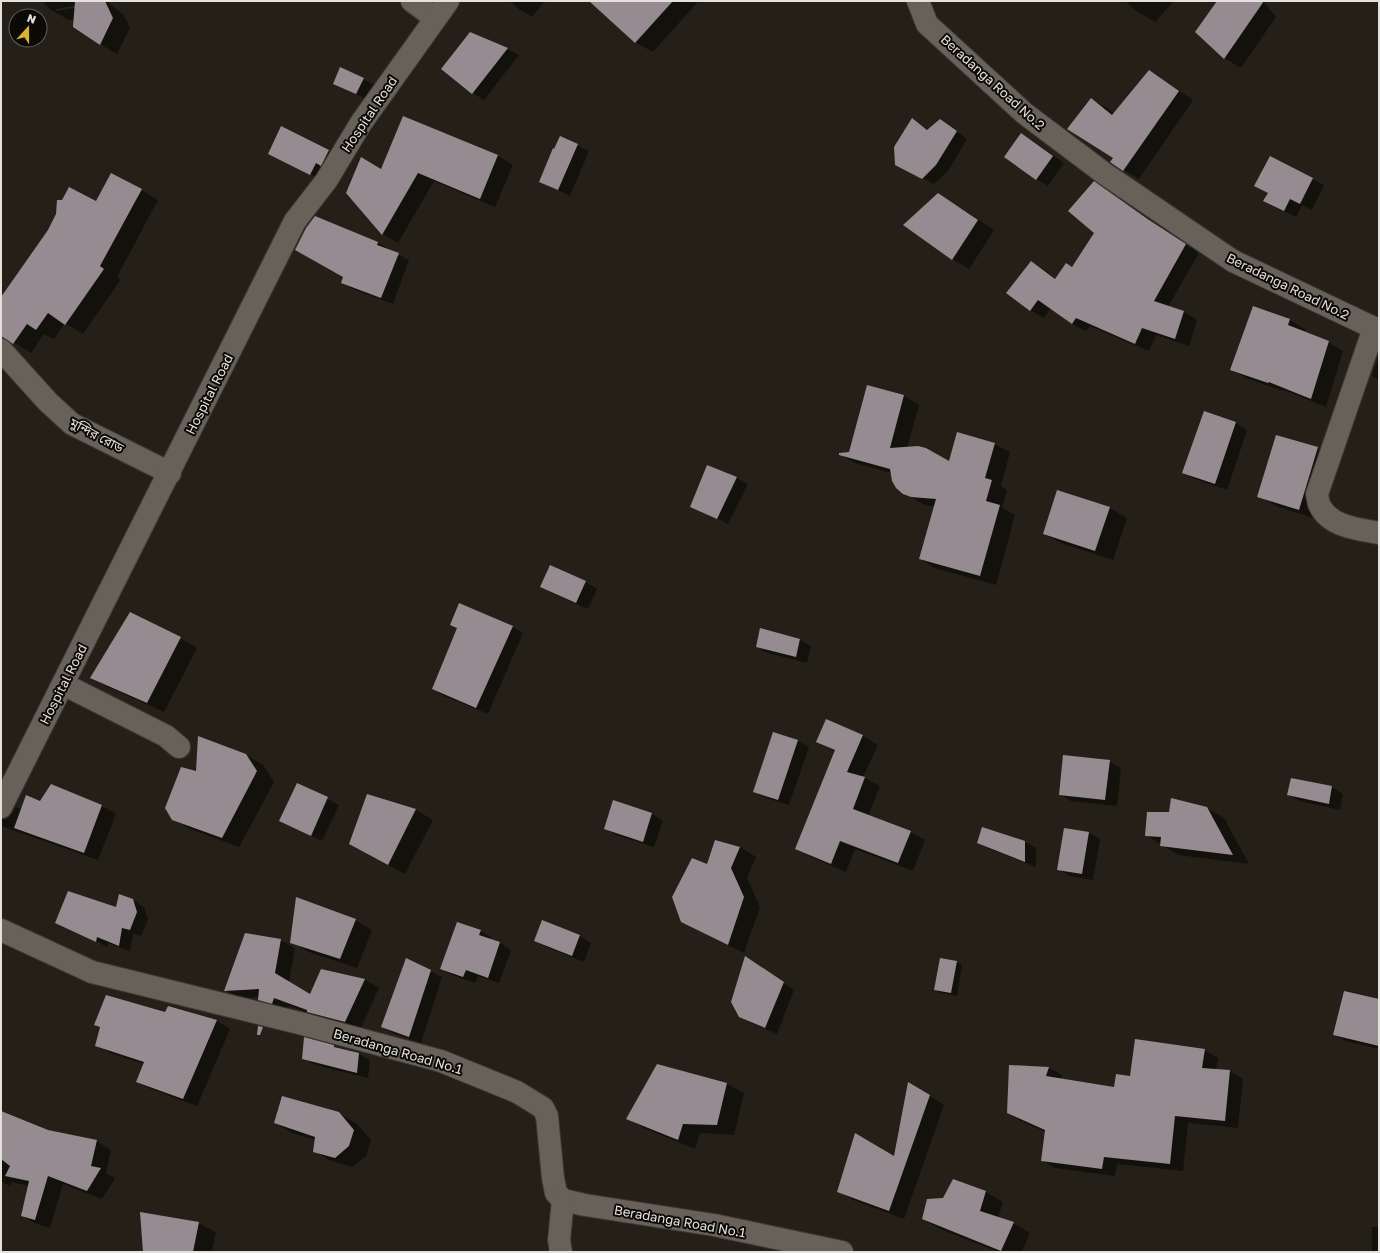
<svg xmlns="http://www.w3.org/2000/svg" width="1380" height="1253" viewBox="0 0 1380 1253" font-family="'Golos Text','Noto Sans Bengali',sans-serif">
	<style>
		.shadow { fill: #0007; fill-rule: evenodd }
		.building { fill: #958b91 }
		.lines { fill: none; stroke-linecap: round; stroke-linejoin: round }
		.minor-casing { stroke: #3d3934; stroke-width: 24 }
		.minor { stroke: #676159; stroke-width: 22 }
		.labels { text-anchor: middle; stroke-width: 4; stroke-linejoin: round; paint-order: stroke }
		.street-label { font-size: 13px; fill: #e4e1dc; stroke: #0c0a07 }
	</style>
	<rect width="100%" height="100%" fill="#242018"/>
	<g class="shadow">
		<path d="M 42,1 L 106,1 L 124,15 L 130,28 L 117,54 L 100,44 L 75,19 L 69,20 L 51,10 ZM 79,5 L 80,7 L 56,11 L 56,9 Z"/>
		<path d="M 510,1 L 545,1 L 532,17 L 520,10 Z"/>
		<path d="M 590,1 L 695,1 L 697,3 L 653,52 L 635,42 Z"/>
		<path d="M 1125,1 L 1174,1 L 1155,22 L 1138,12 Z"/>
		<path d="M 1218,1 L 1263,1 L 1276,17 L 1241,68 L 1224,58 Z"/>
		<path d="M 470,33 L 508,49 L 519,55 L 484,100 L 473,93 L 442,69 Z"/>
		<path d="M 1149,71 L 1193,100 L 1139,179 L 1111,162 L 1114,158 L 1091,99 L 1107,108 L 1114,114 Z"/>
		<path d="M 363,79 L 375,85 L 368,100 L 334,83 Z"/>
		<path d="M 404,117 L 498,156 L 513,165 L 495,207 L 434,181 L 398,243 L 383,234 L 348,193 L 382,170 Z"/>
		<path d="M 912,120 L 929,130 L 951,127 L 967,139 L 948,171 L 934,184 L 908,171 Z"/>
		<path d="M 281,128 L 340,158 L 322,180 L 281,160 Z"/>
		<path d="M 1022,134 L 1033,141 L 1064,163 L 1048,186 L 1036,179 Z"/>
		<path d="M 561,137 L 589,151 L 570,196 L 540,181 Z"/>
		<path d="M 1270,157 L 1324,185 L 1312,210 L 1302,205 L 1296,217 L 1276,207 L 1269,193 Z"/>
		<path d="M 1094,182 L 1107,190 L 1163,230 L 1199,253 L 1168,307 L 1184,312 L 1197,320 L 1189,346 L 1156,335 L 1149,351 L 1090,326 L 1086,331 L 1072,324 L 1051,308 L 1044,318 L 1030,310 L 1031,262 L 1045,270 L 1056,279 L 1072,268 L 1095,233 Z"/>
		<path d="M 141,190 L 158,200 L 117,277 L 121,279 L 83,334 L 65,323 L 54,339 L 44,334 L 31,353 L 1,334 L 1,299 L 96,202 Z"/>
		<path d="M 938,194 L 955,204 L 994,230 L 969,269 L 952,259 Z"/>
		<path d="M 315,217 L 378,243 L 389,249 L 388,250 L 409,260 L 393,304 L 353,289 L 342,282 L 344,277 Z"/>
		<path d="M 1253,307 L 1290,320 L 1305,329 L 1304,332 L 1328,342 L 1343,351 L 1326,407 L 1284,390 L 1283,391 L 1246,378 L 1232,369 Z"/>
		<path d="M 1379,355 L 1379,380 L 1372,376 Z"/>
		<path d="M 868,386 L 904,396 L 919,405 L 907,448 L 950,463 L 994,444 L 1010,452 L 1001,486 L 1007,490 L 1002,508 L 1015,515 L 996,585 L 935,568 L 920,559 L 935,506 L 927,506 L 903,493 L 892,473 L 855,463 L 840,454 L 850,453 Z"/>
		<path d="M 1205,412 L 1236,423 L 1247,430 L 1227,490 L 1195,479 L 1184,473 Z"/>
		<path d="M 1317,448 L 1334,458 L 1316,519 L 1276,506 L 1259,496 Z"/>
		<path d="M 708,466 L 737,478 L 748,484 L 728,524 L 692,506 Z"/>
		<path d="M 1058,491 L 1110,508 L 1127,518 L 1113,560 L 1061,543 L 1044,534 Z"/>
		<path d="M 550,566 L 586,582 L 597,589 L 588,609 L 552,593 L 541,587 Z"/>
		<path d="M 512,627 L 523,633 L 488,714 L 444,696 L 433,689 L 458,628 Z"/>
		<path d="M 761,629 L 800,640 L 811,646 L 807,663 L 768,653 L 757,647 Z"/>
		<path d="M 180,638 L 197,648 L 164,712 L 108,687 L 91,678 Z"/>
		<path d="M 827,720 L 863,736 L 878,745 L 863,777 L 880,786 L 868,816 L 910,832 L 925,840 L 913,871 L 855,849 L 846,872 L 811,857 L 796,848 L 836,752 L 817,741 Z"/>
		<path d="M 798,741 L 809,747 L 789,805 L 766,798 L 754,791 Z"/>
		<path d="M 246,755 L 263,765 L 274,782 L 239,847 L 190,829 L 172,819 L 197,773 Z"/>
		<path d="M 1109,761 L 1121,768 L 1117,806 L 1071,801 L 1060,794 Z"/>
		<path d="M 1292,779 L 1332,787 L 1343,794 L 1340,810 L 1300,801 L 1289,795 Z"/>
		<path d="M 298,784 L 339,805 L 322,841 L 281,821 Z"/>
		<path d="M 368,795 L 416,810 L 433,820 L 405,874 L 367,854 Z"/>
		<path d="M 614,801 L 652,814 L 663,821 L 654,847 L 616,835 L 605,828 Z"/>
		<path d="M 41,803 L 102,806 L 116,814 L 98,860 L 1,826 L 1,805 L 4,820 L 9,818 L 16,807 L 22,809 Z"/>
		<path d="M 1207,808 L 1224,818 L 1249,864 L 1178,855 L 1146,835 L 1169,813 Z"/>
		<path d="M 1089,833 L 1100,839 L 1093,880 L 1070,876 L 1058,869 Z"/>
		<path d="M 716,841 L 740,847 L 756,857 L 747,878 L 760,907 L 744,953 L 699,931 L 682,922 L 708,866 Z"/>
		<path d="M 1025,842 L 1036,848 L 1036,867 L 990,849 L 978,843 Z"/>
		<path d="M 133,900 L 144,907 L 148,919 L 141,936 L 133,934 L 130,951 L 108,943 L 108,947 L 101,944 L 101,943 L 66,927 L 66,928 L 56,922 L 117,908 Z"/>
		<path d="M 355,920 L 372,930 L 357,968 L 309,952 L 291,942 Z"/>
		<path d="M 543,921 L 580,936 L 591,943 L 584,962 L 546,947 L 535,940 Z"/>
		<path d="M 480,931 L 491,937 L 490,940 L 500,943 L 511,950 L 499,983 L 478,976 L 475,983 L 452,975 L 441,968 Z"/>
		<path d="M 280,940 L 295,948 L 289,982 L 311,995 L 322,970 L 365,980 L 379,988 L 360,1030 L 323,1020 L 312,1014 L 289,1006 L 287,1011 L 274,1008 L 259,1000 L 260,997 L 240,998 L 225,990 Z"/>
		<path d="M 746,957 L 794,990 L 777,1034 L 751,1023 L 739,1016 Z"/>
		<path d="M 406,959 L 442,977 L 421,1043 L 393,1033 L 382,1026 Z"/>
		<path d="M 956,962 L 962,965 L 957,996 L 940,993 L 935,990 Z"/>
		<path d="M 1379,1001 L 1379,1049 L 1346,1041 L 1334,1035 Z"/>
		<path d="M 168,1007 L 217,1021 L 230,1029 L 197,1106 L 151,1089 L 137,1082 L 144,1064 L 110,1053 L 96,1045 L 101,1028 L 95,1024 L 166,1013 Z"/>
		<path d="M 334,1046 L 338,1049 L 359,1054 L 370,1060 L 368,1078 L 315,1065 L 303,1058 Z"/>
		<path d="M 1204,1050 L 1218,1058 L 1216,1070 L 1229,1071 L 1243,1079 L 1238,1128 L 1188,1123 L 1183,1171 L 1117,1164 L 1115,1176 L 1055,1168 L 1042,1160 L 1046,1132 L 1021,1121 L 1008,1113 L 1049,1068 L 1062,1075 L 1061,1079 L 1115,1088 L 1131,1077 Z"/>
		<path d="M 657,1065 L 727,1084 L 744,1093 L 734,1135 L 700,1133 L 695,1149 L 644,1128 L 627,1118 Z"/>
		<path d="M 923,1092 L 944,1105 L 904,1219 L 853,1200 L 838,1191 L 895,1157 Z"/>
		<path d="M 1,1112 L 48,1131 L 96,1141 L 111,1150 L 106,1173 L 115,1178 L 102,1199 L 63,1184 L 50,1228 L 37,1224 L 22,1216 L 29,1186 L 11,1182 L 10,1186 L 1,1181 Z"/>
		<path d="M 339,1113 L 357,1124 L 371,1140 L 366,1156 L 353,1167 L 331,1161 L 314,1151 L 316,1140 L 292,1133 L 275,1123 Z"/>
		<path d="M 986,1192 L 1003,1202 L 998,1218 L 1013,1223 L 1030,1233 L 1022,1252 L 999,1252 L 940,1229 L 923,1219 Z"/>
		<path d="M 198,1223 L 216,1232 L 212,1252 L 144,1252 Z"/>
		<rect x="1372" y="1227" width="7" height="25"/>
	</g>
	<g class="building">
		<path d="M 75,1 L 105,1 L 113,18 L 100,45 L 73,27 Z"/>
		<path d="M 589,1 L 673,1 L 635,43 Z"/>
		<path d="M 1217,1 L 1264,1 L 1224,59 L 1195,32 Z"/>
		<path d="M 470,32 L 508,48 L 472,94 L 441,69 Z"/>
		<path d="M 340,67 L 364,78 L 356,94 L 333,84 Z"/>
		<path d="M 1149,70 L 1179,91 L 1123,171 L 1110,162 L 1113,158 L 1067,129 L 1091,98 L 1112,115 Z"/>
		<path d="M 403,116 L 498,155 L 480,199 L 418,173 L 382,235 L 346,193 L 361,157 L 381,169 Z"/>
		<path d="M 912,118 L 927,130 L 940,119 L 957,131 L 936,165 L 922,179 L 895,165 L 894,147 Z"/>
		<path d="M 281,126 L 329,150 L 321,166 L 316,163 L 310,175 L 268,154 Z"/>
		<path d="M 1021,133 L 1053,156 L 1036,180 L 1004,157 Z"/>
		<path d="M 560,136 L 578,144 L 558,190 L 539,182 L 553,148 L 554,149 Z"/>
		<path d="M 1270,156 L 1313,178 L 1300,204 L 1290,199 L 1284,211 L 1263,201 L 1268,193 L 1254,186 Z"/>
		<path d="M 111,173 L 142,189 L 100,266 L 104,269 L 65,325 L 48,313 L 36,330 L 27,324 L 13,344 L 1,336 L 1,297 L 48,230 L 56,214 L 57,200 L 62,200 L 69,187 L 96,201 Z"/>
		<path d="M 1094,181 L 1149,220 L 1186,244 L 1154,301 L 1184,311 L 1175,339 L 1142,328 L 1135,344 L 1076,318 L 1072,324 L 1038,300 L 1030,311 L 1006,293 L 1031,261 L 1055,279 L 1066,263 L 1072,267 L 1094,233 L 1068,211 Z"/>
		<path d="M 938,193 L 978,220 L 952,260 L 903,225 Z"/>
		<path d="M 315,216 L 378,242 L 377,245 L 399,253 L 381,298 L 341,283 L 343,277 L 295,250 L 306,228 Z"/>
		<path d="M 1253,306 L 1290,319 L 1288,325 L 1329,341 L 1311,399 L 1269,382 L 1268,383 L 1230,370 Z"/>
		<path d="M 867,385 L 904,395 L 890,448 L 918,446 L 926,448 L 949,461 L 957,432 L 995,443 L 985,478 L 992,480 L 986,501 L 1000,505 L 980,576 L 919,559 L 936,499 L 911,497 L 903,494 L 896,488 L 892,481 L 890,469 L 839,455 L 839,453 L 849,452 Z"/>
		<path d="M 1204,411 L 1236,422 L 1215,484 L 1182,473 Z"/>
		<path d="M 1276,435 L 1318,447 L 1299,510 L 1257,497 Z"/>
		<path d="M 707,465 L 737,477 L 717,519 L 690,507 Z"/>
		<path d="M 1057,490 L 1110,507 L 1095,551 L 1043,534 Z"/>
		<path d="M 550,565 L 586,581 L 576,603 L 540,587 Z"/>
		<path d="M 459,603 L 513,626 L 476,708 L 432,689 L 457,628 L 450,625 Z"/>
		<path d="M 130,612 L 181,637 L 147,703 L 90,678 Z"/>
		<path d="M 760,628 L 800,639 L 796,657 L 756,647 Z"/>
		<path d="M 826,719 L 863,735 L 847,772 L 865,777 L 853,809 L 911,831 L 898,863 L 840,841 L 831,864 L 795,849 L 835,750 L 816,742 Z"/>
		<path d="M 773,732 L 798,740 L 778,800 L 753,792 Z"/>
		<path d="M 198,736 L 246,754 L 257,771 L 222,838 L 172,820 L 165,808 L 181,767 L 196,771 Z"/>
		<path d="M 1063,755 L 1110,760 L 1105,800 L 1059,795 Z"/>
		<path d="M 1291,778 L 1332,786 L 1329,804 L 1287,795 Z"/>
		<path d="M 297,783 L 328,797 L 311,836 L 279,821 Z"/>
		<path d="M 51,784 L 102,805 L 84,853 L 14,828 L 26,795 L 40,801 Z"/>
		<path d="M 367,794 L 416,809 L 388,865 L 349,844 Z"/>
		<path d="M 1171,798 L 1207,807 L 1233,855 L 1160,846 L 1161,837 L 1145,836 L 1147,812 L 1169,812 Z"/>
		<path d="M 613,800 L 652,813 L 643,842 L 604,829 Z"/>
		<path d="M 982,827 L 1025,841 L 1025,862 L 977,843 Z"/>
		<path d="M 1064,828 L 1089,832 L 1082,874 L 1057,870 Z"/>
		<path d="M 715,840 L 740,847 L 731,868 L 744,897 L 728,945 L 681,922 L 672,897 L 692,858 L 707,864 Z"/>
		<path d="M 68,891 L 116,907 L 119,894 L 133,899 L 137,912 L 130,930 L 122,928 L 119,946 L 97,937 L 96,942 L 55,923 Z"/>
		<path d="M 296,897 L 356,919 L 340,959 L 290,943 Z"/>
		<path d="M 542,920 L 580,935 L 572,956 L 534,941 Z"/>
		<path d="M 457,922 L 481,930 L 479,935 L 500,942 L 488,978 L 466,970 L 463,977 L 440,969 Z"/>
		<path d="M 245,933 L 281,939 L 275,973 L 310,994 L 321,969 L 365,979 L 345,1022 L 307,1012 L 307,1010 L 274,998 L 272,1004 L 258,1000 L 259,989 L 224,991 Z"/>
		<path d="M 745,956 L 784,982 L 765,1028 L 739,1017 L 731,1002 Z"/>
		<path d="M 406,958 L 431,970 L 409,1037 L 381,1027 Z"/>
		<path d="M 940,958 L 957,961 L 951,993 L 934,990 Z"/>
		<path d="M 1344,991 L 1379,999 L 1379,1046 L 1333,1035 Z"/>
		<path d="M 106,995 L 165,1012 L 168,1006 L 217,1020 L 183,1099 L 136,1082 L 144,1062 L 95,1046 L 100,1027 L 94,1025 Z"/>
		<path d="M 258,1026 L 263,1027 L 260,1035 L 257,1035 Z"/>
		<path d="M 304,1037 L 334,1045 L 334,1047 L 359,1053 L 357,1073 L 302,1059 Z"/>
		<path d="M 1135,1039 L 1205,1049 L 1202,1068 L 1230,1070 L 1225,1121 L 1175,1116 L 1170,1164 L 1104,1157 L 1102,1169 L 1041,1161 L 1045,1130 L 1007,1113 L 1009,1065 L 1049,1067 L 1046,1076 L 1114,1087 L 1116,1074 L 1130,1076 Z"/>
		<path d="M 657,1064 L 727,1083 L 717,1125 L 683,1124 L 678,1140 L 626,1119 Z"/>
		<path d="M 908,1082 L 930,1095 L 889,1211 L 837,1192 L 855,1133 L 894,1156 Z"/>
		<path d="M 282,1096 L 339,1112 L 354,1130 L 349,1146 L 335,1158 L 313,1152 L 315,1137 L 274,1123 Z"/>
		<path d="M 1,1111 L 48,1130 L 97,1140 L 91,1166 L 101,1168 L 87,1191 L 48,1176 L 35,1220 L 21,1216 L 29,1181 L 5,1176 L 10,1166 L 1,1159 Z"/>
		<path d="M 953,1179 L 986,1191 L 980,1211 L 1014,1222 L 1001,1251 L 922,1219 L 927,1199 L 943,1198 Z"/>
		<path d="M 140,1212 L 199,1222 L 193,1252 L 143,1252 Z"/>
	</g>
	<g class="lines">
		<g class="minor-casing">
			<g id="minor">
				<path d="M 412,1 L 435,18"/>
				<path d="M 918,1 L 927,24 L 1024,113 L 1105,174 L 1233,261 L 1374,328 L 1317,494 C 1318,498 1318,503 1320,506 C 1330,527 1359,529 1379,533"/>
				<path d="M 1,350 L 48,402 L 72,424 L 170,473"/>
				<path d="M 63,684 L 166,736 L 179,747"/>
				<path d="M 1,807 L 295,221 L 326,181 L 361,123 L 448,1"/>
				<path d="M 1,930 L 92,972 L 303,1024 L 441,1061 L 517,1092 L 543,1108 L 547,1116 L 553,1178 L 556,1193 L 563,1200 L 585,1205 L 714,1225 L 842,1252"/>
				<path d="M 561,1252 L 559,1240 L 563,1200"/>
			</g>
		</g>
		<use href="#minor" class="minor"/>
	</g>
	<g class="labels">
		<g class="street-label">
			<text transform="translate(993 82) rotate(42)" y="5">Beradanga Road No.2</text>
			<text transform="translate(369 114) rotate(-56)" y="5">Hospital Road</text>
			<text transform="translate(1288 286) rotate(26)" y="5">Beradanga Road No.2</text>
			<text transform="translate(209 394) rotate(-63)" y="5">Hospital Road</text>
			<text transform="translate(97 435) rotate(28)" y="5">মুন্দির রোড</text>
			<text transform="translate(63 684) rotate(-63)" y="5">Hospital Road</text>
			<text transform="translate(398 1051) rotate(16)" y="5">Beradanga Road No.1</text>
			<text transform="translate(680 1221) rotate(10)" y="5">Beradanga Road No.1</text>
		</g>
	</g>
	<rect width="1380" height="1253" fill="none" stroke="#e4e1dc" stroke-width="4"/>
	<g transform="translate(28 28) rotate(21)"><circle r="19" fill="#0c0a07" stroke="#62605c"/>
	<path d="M0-3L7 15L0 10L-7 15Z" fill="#dcb233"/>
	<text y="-6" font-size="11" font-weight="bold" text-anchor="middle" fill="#e4e1dc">N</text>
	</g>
</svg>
